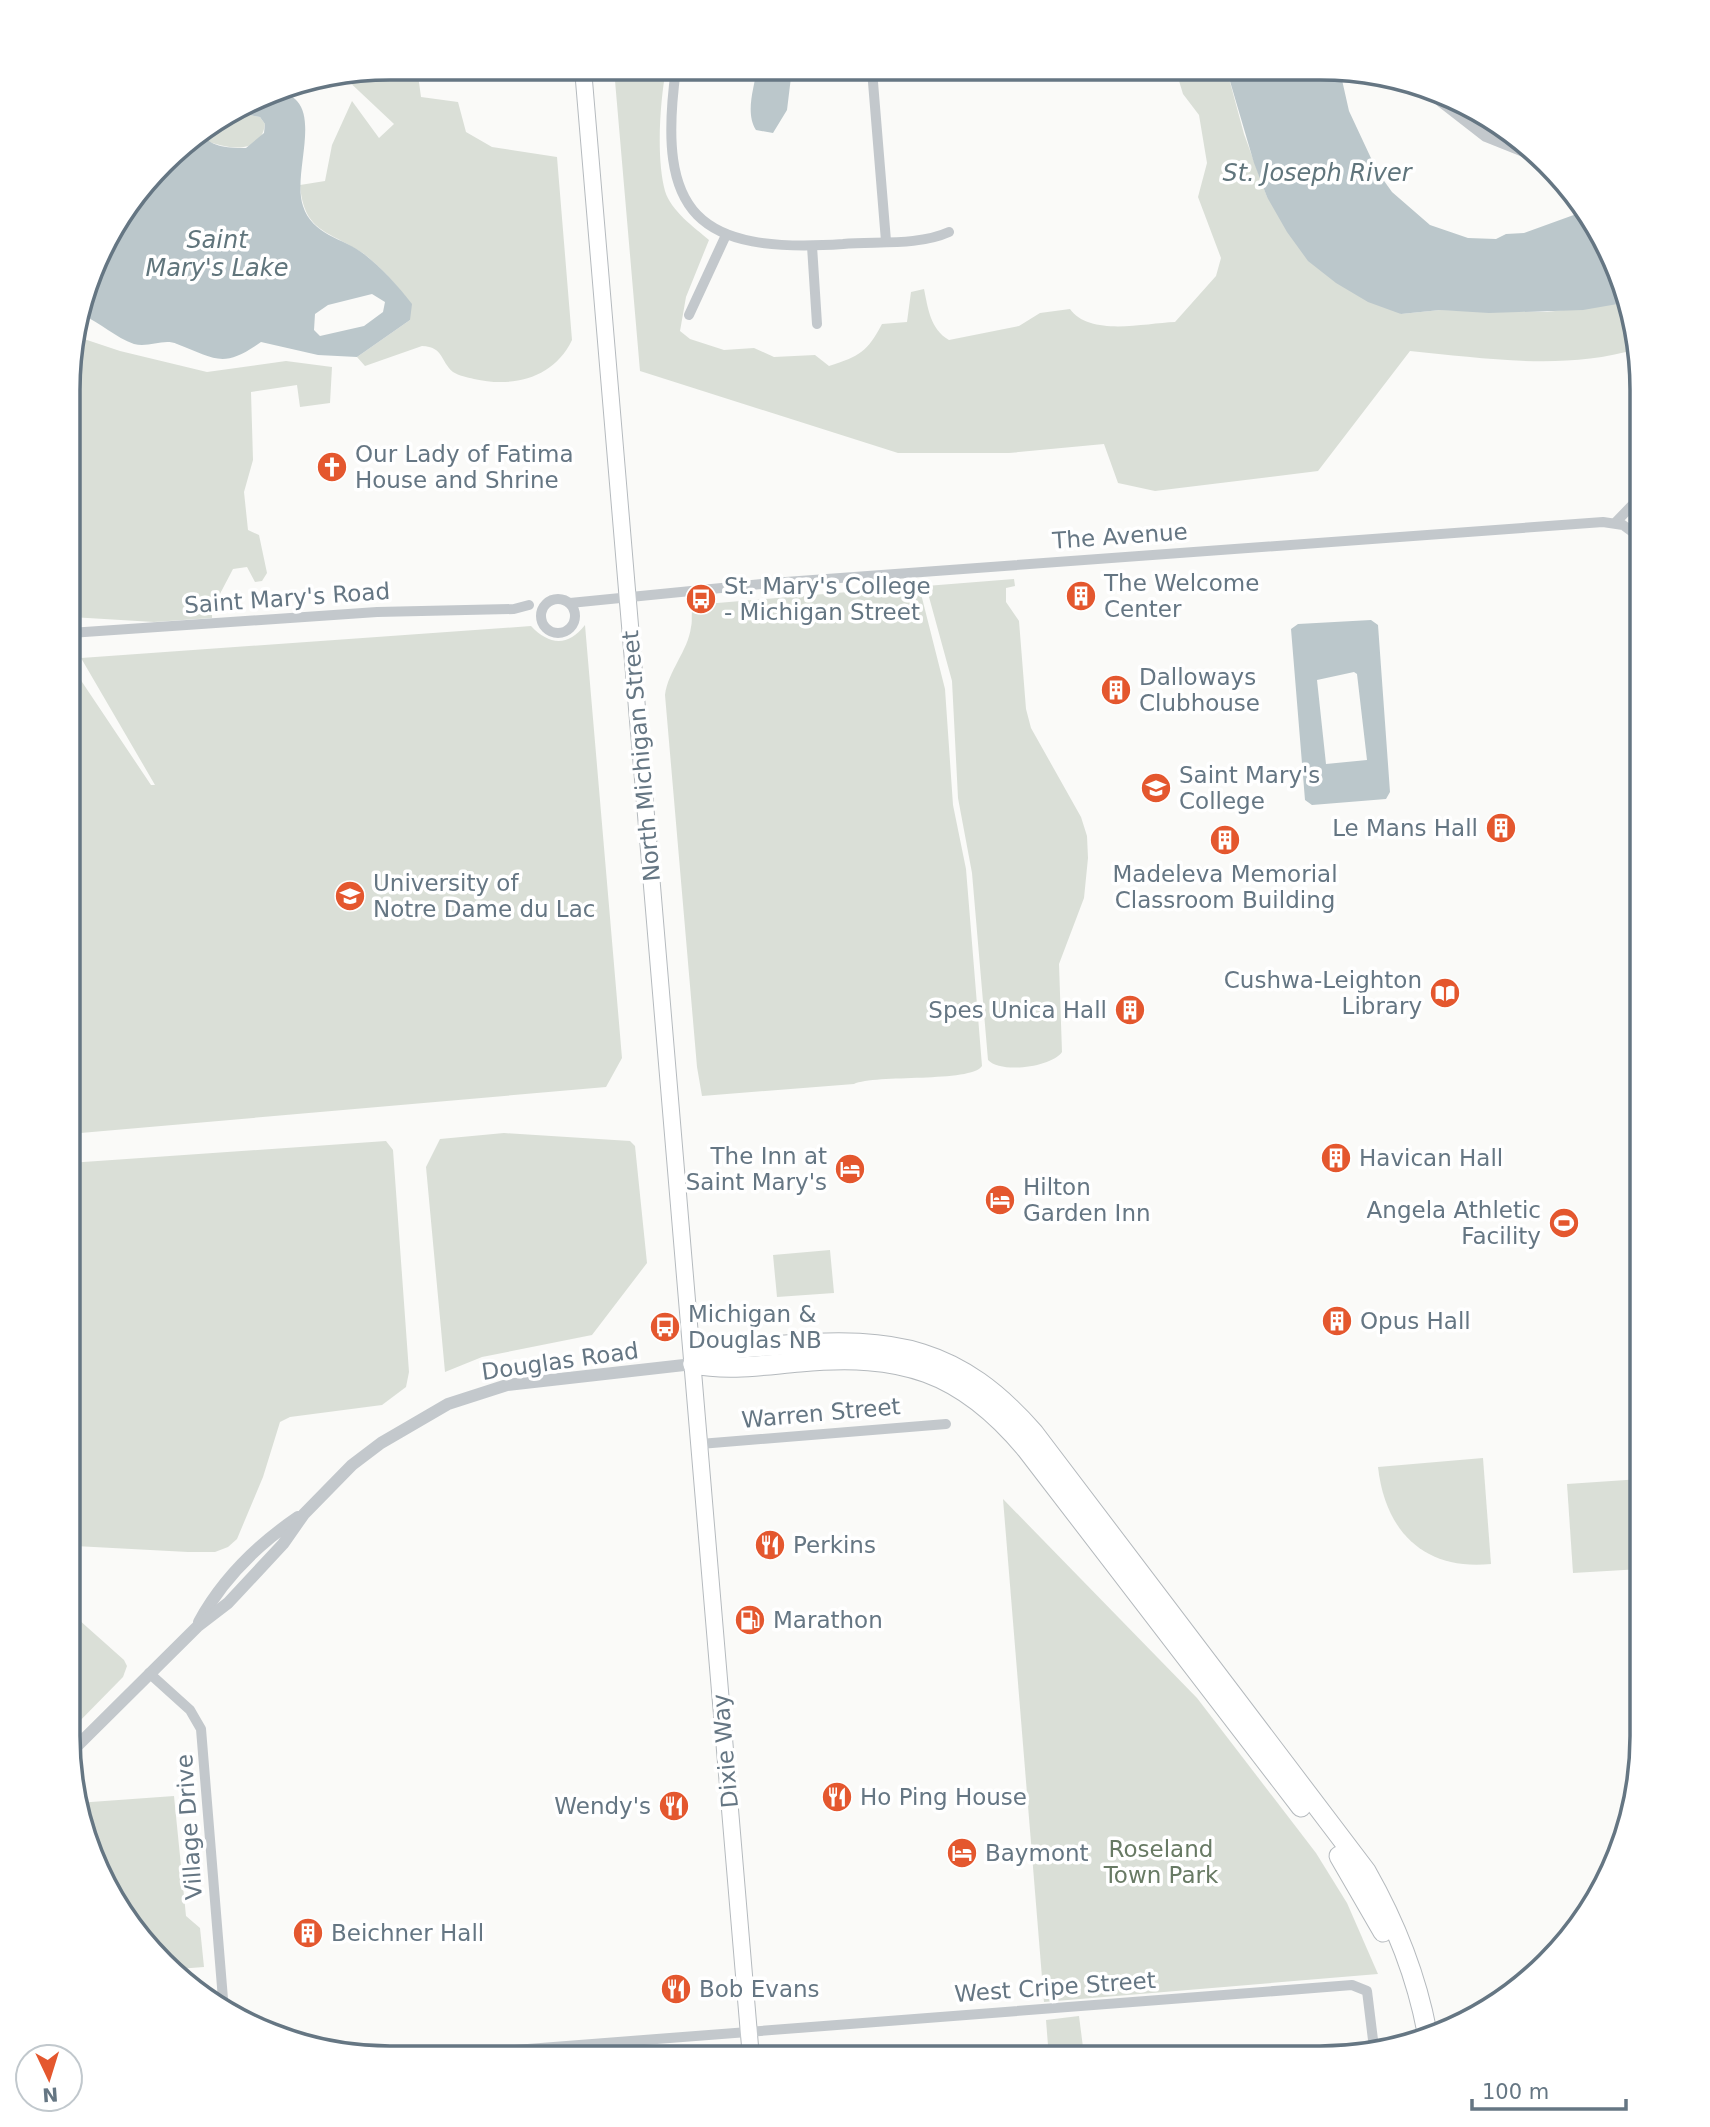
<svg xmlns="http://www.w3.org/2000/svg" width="1710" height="2127" viewBox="0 0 1710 2127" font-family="'DejaVu Sans',sans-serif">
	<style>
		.green { fill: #dadfd7 }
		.water { fill: #bbc7cb; fill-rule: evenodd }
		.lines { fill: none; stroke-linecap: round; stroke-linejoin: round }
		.primary-casing { stroke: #b5babe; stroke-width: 18 }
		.motorway-casing { stroke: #b4b9bd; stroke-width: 21 }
		.minor { stroke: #c3c8cc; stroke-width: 10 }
		.tertiary { stroke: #c3c8cc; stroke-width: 12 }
		.primary { stroke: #fff; stroke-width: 16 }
		.motorway { stroke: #fff; stroke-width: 19 }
		.labels { text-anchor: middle; stroke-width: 7; stroke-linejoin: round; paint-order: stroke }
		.poi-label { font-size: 23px; fill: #657683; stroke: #fff; text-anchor: start }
		.street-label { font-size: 23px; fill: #657683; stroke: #fff }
		.park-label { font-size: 23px; fill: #687a64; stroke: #fff }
		.water-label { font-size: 24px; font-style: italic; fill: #60757c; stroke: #fff }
		.rim { fill: none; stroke: #657683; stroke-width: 3.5 }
	</style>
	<rect width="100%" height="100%" fill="#fafaf8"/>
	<g class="green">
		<path d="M 390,68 L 417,68 L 421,97 L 458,102 L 466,132 L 492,147 L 557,157 L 572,340 C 554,378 513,388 474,379 C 467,377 459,376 453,372 C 440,361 444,347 422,346 L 365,366 L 357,357 L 410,320 C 407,311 406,302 402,294 C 399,286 370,257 361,252 C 327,230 304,232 300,185 L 325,181 L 332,145 L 352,101 L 379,138 L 394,124 L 343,76 Z"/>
		<path d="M 614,69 L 666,69 C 660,102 656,158 665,191 C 671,211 694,227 709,240 L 686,297 L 680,331 L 690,339 L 724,350 L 754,348 L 774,357 L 815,355 L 829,366 C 860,356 867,352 882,324 L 907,322 L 911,292 L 924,289 C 928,308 930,329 949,340 L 1019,326 L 1040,313 L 1070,309 C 1090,337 1145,323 1175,322 L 1216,276 L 1221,258 L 1198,197 L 1207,163 L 1199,115 L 1183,94 L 1176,71 L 1227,71 L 1244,134 L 1267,197 L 1401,314 L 1440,310 L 1547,312 L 1629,302 L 1636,349 C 1564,371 1484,358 1410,351 L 1318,471 L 1155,491 L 1118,483 L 1104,444 L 1009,453 L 898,453 L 640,371 Z"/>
		<path d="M 238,113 L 260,117 L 265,124 C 261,155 228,149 207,141 L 202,134 Z"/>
		<path d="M 76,333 L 81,338 L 120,351 L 207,372 L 286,361 L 332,367 L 330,403 L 300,407 L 297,385 L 251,392 L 253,460 L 244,492 L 248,530 L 259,535 L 267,573 L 262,581 L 255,582 L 247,567 L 233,569 L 212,609 L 212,618 L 154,622 L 71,617 L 71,348 Z"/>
		<path d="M 1014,579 L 1015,586 L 1006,588 L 1006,602 L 1019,621 L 1026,709 L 1031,728 L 1081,817 L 1087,836 L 1088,858 L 1084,898 L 1059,964 L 1062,1052 C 1052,1067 1001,1074 988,1060 L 972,873 L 958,798 L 952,681 L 926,586 Z"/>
		<path d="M 919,586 L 945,689 L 953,805 L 966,869 L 982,1066 C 971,1083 875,1074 854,1084 L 702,1096 L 697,1067 L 665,695 C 668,671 688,651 691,627 C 693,619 690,613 694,605 Z"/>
		<path d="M 585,625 L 622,1058 L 606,1087 L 69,1134 L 70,664 L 151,785 L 155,785 L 81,658 L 531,626 C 549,645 568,647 585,625 Z"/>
		<path d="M 504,1133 L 630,1141 L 635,1146 L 647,1263 L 592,1335 L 482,1357 L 445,1372 L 426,1167 L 440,1139 Z"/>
		<path d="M 386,1141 L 393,1150 L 409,1372 L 406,1387 L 382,1405 L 290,1417 L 280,1422 L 263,1477 L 237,1539 L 228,1547 L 215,1552 L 188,1552 L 75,1546 L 69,1477 L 69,1163 Z"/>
		<path d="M 830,1250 L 834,1293 L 777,1297 L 773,1255 Z"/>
		<path d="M 1483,1458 L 1491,1564 C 1424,1571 1385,1531 1378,1467 Z"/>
		<path d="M 1641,1479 L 1641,1569 L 1573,1573 L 1567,1484 Z"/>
		<path d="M 1003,1499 L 1197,1698 L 1316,1853 L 1347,1903 L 1378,1974 L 1044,2002 Z"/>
		<path d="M 69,1611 L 124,1660 L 127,1666 L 123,1677 L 68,1733 Z"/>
		<path d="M 174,1796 L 186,1916 L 200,1928 L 204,1967 L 178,1969 L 111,1897 L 79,1820 L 77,1803 Z"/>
		<path d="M 1079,2016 L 1084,2055 L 1210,2047 L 1211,2054 L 1240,2051 L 1241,2058 L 1049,2058 L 1046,2020 Z"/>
	</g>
	<g class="water">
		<path d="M 757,69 L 792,69 L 787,110 L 773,133 L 756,130 C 745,113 754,88 757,69 Z"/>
		<path d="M 1227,71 L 1340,71 L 1349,111 L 1377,171 L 1392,192 L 1430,225 L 1468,238 L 1496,239 L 1506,234 L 1524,233 L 1582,212 L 1599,230 L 1629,302 L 1583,310 L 1489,313 L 1440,310 L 1401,314 L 1368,302 L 1336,283 L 1308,261 L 1287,232 L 1267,197 L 1254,163 Z"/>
		<path d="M 279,90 C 284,93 293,96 297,101 C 317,123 293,177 303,206 C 312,235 343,238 364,254 C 382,268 398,286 412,304 L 410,320 L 357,357 L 318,355 L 261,342 C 223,369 216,359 177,344 C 164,338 149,348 134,344 C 116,338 100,322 82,315 L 111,230 L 178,148 L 202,134 C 211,148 231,148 246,148 L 264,133 L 265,124 L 260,117 L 238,113 ZM 372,294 L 385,302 L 383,312 L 364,326 L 320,336 L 314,330 L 315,314 L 328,305 Z"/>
		<path d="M 1371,620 L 1378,625 L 1390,792 L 1386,799 L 1312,805 L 1305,800 L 1291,629 L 1298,624 ZM 1354,672 L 1357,674 L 1367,760 L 1326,764 L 1317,680 Z"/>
	</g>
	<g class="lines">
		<g class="primary-casing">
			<path id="primary" d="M 583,69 L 751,2058"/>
		</g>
		<g class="motorway-casing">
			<g id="motorway">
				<path d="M 693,1364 C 728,1345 747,1348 785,1345 C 894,1337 959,1347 1034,1433 L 1366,1871 C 1395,1922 1416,1974 1427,2032"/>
				<path d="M 693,1364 C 729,1371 764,1365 800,1362 C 900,1353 961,1370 1027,1450 L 1301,1807"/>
				<path d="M 1339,1856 L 1383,1932"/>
			</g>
		</g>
		<g class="minor">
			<path d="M 676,69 C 656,215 697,254 843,244 C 876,241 918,246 949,232"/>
			<path d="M 872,70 L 886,241"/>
			<path d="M 812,246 L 817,324"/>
			<path d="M 689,315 L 726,235"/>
			<path d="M 1616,522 L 1642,495"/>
			<circle cx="558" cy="616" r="17"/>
			<path d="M 570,603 L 772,583 L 1603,522 L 1623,525 L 1642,539"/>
			<path d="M 70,633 L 377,612 L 514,609 L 529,605"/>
			<path d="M 700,1444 L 946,1424"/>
			<path d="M 149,1673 L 190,1710 L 201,1729 L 223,1999"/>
			<path d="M 412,2058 L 1352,1985 L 1367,1991 L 1374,2048"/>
		</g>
		<g class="tertiary">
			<path d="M 1441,101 L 1486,136 L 1526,152"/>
			<path d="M 199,1622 C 223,1578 257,1545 298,1517"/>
			<path d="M 70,1753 L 198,1626 L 228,1603 L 283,1544 L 304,1514 L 352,1465 L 381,1443 L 448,1404 L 507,1385 L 693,1364"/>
		</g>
		<use href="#primary" class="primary"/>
		<use href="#motorway" class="motorway"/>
	</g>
	<defs>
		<g id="church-disc" transform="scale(1.575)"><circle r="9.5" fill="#e4572e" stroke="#fff"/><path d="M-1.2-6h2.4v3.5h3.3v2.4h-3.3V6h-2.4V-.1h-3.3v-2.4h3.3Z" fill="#fff"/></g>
		<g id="building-disc" transform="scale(1.575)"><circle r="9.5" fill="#e4572e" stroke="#fff"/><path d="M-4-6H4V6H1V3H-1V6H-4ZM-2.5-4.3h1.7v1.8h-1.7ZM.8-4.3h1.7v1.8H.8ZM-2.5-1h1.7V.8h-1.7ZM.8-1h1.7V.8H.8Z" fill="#fff"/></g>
		<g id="bus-disc" transform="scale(1.575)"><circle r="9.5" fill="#e4572e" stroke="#fff"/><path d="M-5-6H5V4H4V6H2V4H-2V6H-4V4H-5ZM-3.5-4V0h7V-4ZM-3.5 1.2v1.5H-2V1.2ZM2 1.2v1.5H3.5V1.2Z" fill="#fff"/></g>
		<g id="university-disc" transform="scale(1.575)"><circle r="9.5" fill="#e4572e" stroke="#fff"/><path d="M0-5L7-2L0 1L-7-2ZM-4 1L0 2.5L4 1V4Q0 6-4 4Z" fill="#fff"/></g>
		<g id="library-disc" transform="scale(1.575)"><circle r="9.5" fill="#e4572e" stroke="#fff"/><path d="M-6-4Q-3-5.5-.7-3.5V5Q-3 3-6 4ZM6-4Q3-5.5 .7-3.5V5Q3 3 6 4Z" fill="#fff"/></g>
		<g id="hotel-disc" transform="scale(1.575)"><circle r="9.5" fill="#e4572e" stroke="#fff"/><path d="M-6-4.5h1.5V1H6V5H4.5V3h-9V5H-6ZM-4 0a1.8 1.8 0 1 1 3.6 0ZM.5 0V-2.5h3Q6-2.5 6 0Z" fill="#fff"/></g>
		<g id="stadium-disc" transform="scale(1.575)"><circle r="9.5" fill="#e4572e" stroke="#fff"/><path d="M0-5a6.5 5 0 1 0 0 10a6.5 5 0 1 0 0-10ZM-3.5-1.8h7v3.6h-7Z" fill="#fff"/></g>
		<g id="restaurant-disc" transform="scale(1.575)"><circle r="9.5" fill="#e4572e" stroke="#fff"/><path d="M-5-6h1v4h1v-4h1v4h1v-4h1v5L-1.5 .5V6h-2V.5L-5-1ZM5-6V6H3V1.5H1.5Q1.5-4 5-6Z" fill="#fff"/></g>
		<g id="fuel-disc" transform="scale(1.575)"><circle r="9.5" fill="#e4572e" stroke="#fff"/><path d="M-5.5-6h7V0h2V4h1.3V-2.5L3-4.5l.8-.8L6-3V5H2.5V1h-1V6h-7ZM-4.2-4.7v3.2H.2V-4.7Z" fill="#fff"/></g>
	</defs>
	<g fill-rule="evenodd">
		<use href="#church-disc" x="332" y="467"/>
		<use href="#building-disc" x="1081" y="596"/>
		<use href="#bus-disc" x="701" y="599"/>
		<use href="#building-disc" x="1116" y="690"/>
		<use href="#university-disc" x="1156" y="788"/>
		<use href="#building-disc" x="1501" y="828"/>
		<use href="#building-disc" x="1225" y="840"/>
		<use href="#university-disc" x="350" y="896"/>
		<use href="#library-disc" x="1445" y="993"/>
		<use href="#building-disc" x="1130" y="1010"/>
		<use href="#building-disc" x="1336" y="1158"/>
		<use href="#hotel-disc" x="850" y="1169"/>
		<use href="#hotel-disc" x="1000" y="1200"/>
		<use href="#stadium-disc" x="1564" y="1223"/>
		<use href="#building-disc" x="1337" y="1321"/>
		<use href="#bus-disc" x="665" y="1327"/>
		<use href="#restaurant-disc" x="770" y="1545"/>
		<use href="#fuel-disc" x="750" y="1620"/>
		<use href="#restaurant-disc" x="837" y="1797"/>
		<use href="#restaurant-disc" x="674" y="1806"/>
		<use href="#hotel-disc" x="962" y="1853"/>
		<use href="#building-disc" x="308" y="1933"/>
		<use href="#restaurant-disc" x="676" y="1989"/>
	</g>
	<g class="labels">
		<g class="poi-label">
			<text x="355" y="462">Our Lady of Fatima<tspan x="355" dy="26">House and Shrine</tspan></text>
			<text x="1104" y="591">The Welcome<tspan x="1104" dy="26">Center</tspan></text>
			<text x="724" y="594">St. Mary's College<tspan x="724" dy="26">- Michigan Street</tspan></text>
			<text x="1139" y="685">Dalloways<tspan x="1139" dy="26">Clubhouse</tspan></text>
			<text x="1179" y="783">Saint Mary's<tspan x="1179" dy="26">College</tspan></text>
			<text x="1478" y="836" text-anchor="end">Le Mans Hall</text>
			<text x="1225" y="882" text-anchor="middle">Madeleva Memorial<tspan x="1225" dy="26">Classroom Building</tspan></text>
			<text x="373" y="891">University of<tspan x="373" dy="26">Notre Dame du Lac</tspan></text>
			<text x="1422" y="988" text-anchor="end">Cushwa-Leighton<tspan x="1422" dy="26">Library</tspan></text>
			<text x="1107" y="1018" text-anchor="end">Spes Unica Hall</text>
			<text x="827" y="1164" text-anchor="end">The Inn at<tspan x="827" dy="26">Saint Mary's</tspan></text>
			<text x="1359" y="1166">Havican Hall</text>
			<text x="1023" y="1195">Hilton<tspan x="1023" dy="26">Garden Inn</tspan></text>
			<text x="1541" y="1218" text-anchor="end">Angela Athletic<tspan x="1541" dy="26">Facility</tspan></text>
			<text x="688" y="1322">Michigan &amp;<tspan x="688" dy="26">Douglas NB</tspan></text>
			<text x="1360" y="1329">Opus Hall</text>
			<text x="793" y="1553">Perkins</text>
			<text x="773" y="1628">Marathon</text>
			<text x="860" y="1805">Ho Ping House</text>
			<text x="651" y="1814" text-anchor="end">Wendy's</text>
			<text x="985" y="1861">Baymont</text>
			<text x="331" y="1941">Beichner Hall</text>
			<text x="699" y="1997">Bob Evans</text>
		</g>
		<g class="street-label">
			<text transform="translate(1120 536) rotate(-4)" y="8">The Avenue</text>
			<text transform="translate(287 598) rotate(-4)" y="8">Saint Mary's Road</text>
			<text transform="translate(641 756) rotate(-95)" y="8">North Michigan Street</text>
			<text transform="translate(560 1361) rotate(-8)" y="8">Douglas Road</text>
			<text transform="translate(821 1413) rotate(-5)" y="8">Warren Street</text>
			<text transform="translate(725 1751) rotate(-95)" y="8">Dixie Way</text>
			<text transform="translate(189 1827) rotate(-94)" y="8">Village Drive</text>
			<text transform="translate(1055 1987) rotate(-4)" y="8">West Cripe Street</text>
		</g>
		<g class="park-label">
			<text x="1161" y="1857">Roseland<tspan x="1161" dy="26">Town Park</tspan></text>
		</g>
		<g class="water-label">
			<text x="1317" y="181">St. Joseph River</text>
			<text x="217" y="248">Saint<tspan x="217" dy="28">Mary's Lake</tspan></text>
		</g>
	</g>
	<path d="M0 0H1710V2127H0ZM390 80H1320A310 310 0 0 1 1630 390V1736A310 310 0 0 1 1320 2046H390A310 310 0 0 1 80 1736V390A310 310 0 0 1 390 80Z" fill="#fff" fill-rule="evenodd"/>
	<path class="rim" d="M390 80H1320A310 310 0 0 1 1630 390V1736A310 310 0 0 1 1320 2046H390A310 310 0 0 1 80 1736V390A310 310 0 0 1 390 80Z"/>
	<g transform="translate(49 2078) rotate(176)"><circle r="33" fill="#ffffff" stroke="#c1c8cd" stroke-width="2"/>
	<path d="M0-5L12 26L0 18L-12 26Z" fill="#e4572e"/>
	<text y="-10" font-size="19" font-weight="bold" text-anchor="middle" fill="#657683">N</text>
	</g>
	<path d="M1472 2099v10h154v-10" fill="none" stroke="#657683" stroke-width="3.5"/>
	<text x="1482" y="2099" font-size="21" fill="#657683" stroke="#ffffff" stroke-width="5" paint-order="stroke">100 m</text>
</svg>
